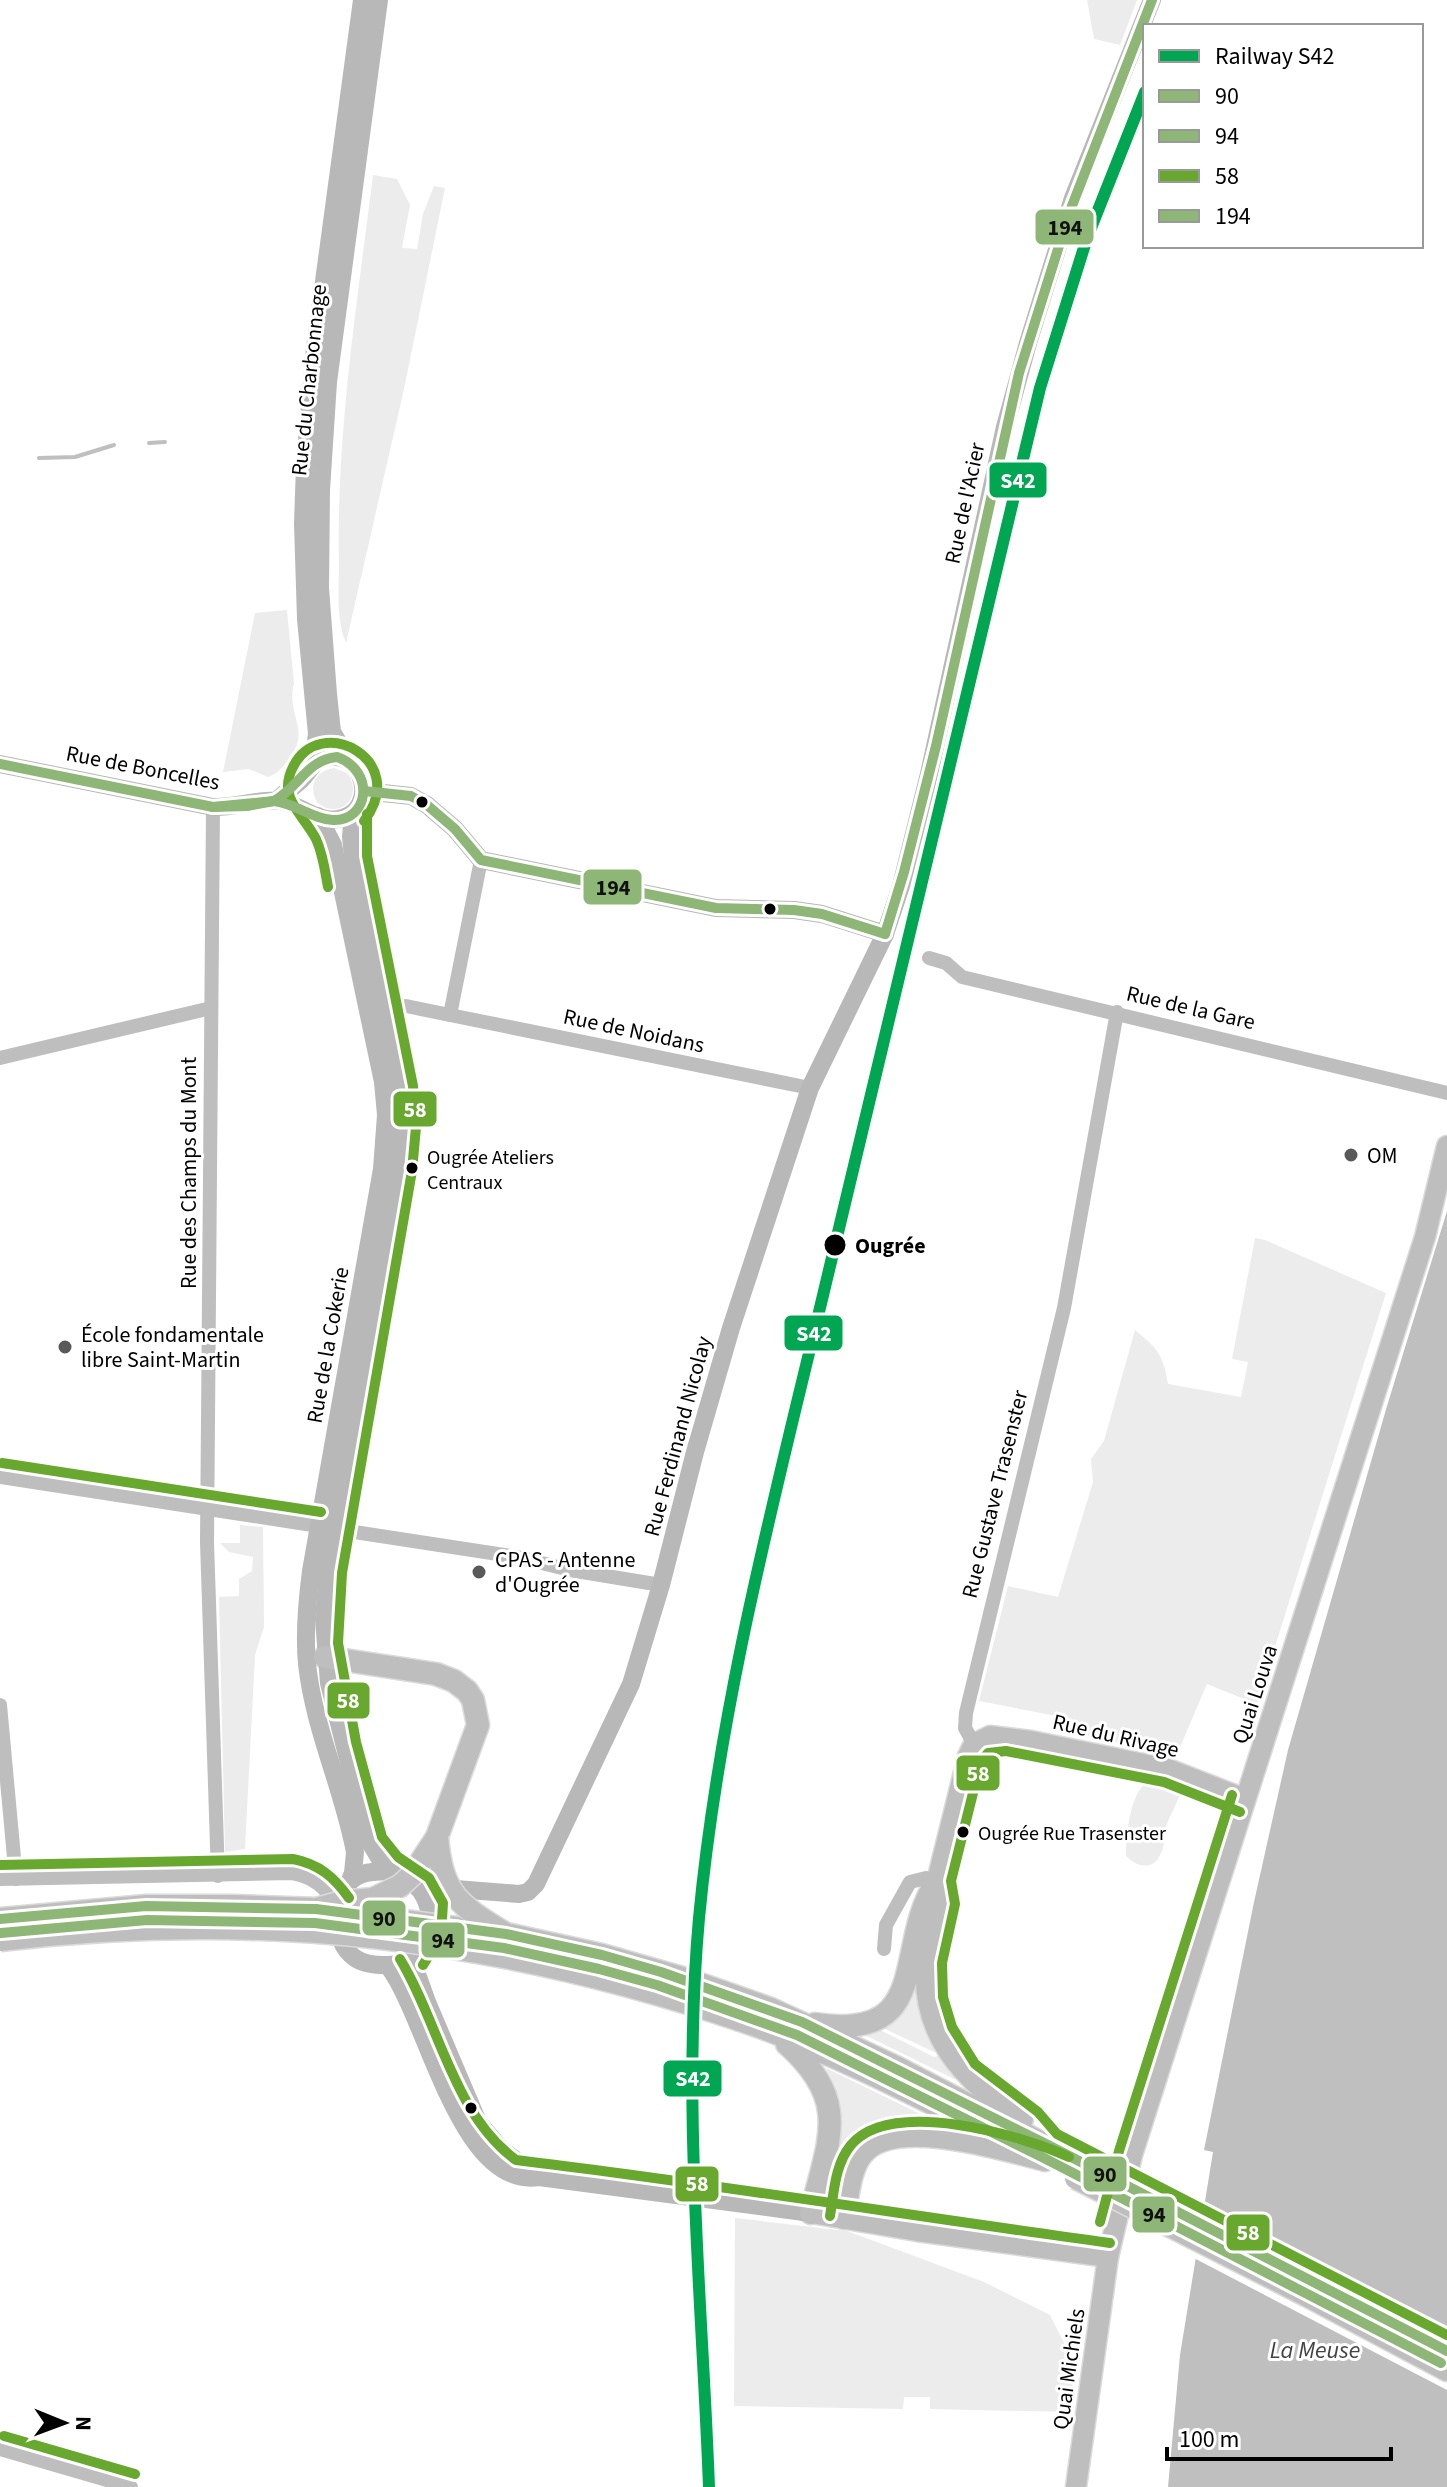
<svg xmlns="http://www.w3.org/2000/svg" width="1447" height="2487" viewBox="0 0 1447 2487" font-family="'Source Sans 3',sans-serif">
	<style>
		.green { fill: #ececec }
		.water { fill: #bfbfbf }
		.pier { fill: #fff }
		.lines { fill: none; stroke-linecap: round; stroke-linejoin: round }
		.stream { stroke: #bfbfbf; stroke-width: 4 }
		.primary-casing { stroke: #dbdbdb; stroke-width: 23 }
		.trunk-casing { stroke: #dbdbdb; stroke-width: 25 }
		.minor { stroke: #bebebe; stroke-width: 14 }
		.secondary { stroke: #b8b8b8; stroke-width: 18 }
		.primary { stroke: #bebebe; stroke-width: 20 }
		.trunk { stroke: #bebebe; stroke-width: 22 }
		.trunk-bridge-casing { stroke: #dbdbdb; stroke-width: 25; stroke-linecap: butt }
		.trunk-bridge { stroke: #bebebe; stroke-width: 22 }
		.bus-1-casing { stroke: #fff; stroke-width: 16 }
		.bus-2-casing { stroke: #fff; stroke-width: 16 }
		.bus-3-casing { stroke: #fff; stroke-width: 16 }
		.bus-4-casing { stroke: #fff; stroke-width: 16 }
		.bus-1 { stroke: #8eb777; stroke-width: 10 }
		.bus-2 { stroke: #8eb777; stroke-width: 10 }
		.bus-3 { stroke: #69a82f; stroke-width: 10 }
		.bus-4 { stroke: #8eb777; stroke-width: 10 }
		.rail-1-casing { stroke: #fff; stroke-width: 18 }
		.rail-1 { stroke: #00a651; stroke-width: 12 }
		.bus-dot { fill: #000; stroke: #fff; stroke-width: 3 }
		.poi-dot { fill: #595959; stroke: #fff; stroke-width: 3 }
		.labels { text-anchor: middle; stroke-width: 6; stroke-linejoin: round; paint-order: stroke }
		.bus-label { font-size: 20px; fill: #000; stroke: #fff; text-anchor: start }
		.street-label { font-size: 22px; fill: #000; stroke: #fff }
		.poi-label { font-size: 22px; fill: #000; stroke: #fff; text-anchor: start }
		.stop-label { font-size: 22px; font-weight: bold; fill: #000; stroke: #fff; text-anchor: start }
		.water-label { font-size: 24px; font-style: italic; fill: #444; stroke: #fff }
		.line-badge { stroke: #fff; stroke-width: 3 }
		.badge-label { font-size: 22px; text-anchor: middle; font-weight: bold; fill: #fff }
		.pale-badge-label { font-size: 22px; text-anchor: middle; font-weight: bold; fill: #111 }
	</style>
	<rect width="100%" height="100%" fill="#fff"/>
	<g class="green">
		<path d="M 1087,0 L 1137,0 L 1120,45 L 1094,39 Z"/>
		<path d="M 373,175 L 397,179 L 410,205 L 402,248 L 417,249 L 423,214 L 434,186 L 445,188 L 404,389 L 346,643 C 336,620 339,589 339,564 C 336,434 357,304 373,175 Z"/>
		<path d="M 287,610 L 294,684 C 286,714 310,729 291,756 C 284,766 279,773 268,777 L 249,769 L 223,772 L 255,613 Z"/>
		<path d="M 334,768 L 347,773 C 365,796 339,822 317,802 C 308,786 315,771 334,768 Z"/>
		<path d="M 1255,1238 L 1265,1240 L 1386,1293 L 1257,1704 L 1207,1684 L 1177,1754 L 1157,1747 L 1153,1751 L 1077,1733 L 1072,1719 L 979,1701 L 1008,1586 L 1058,1597 L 1093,1482 L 1091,1459 L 1104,1441 L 1135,1330 C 1158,1349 1163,1354 1168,1384 L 1241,1397 L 1248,1362 L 1232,1359 Z"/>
		<path d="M 240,1525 L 263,1527 L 264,1627 L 255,1655 L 245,1849 L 225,1852 L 219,1597 L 239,1596 L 239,1579 L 252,1571 L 253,1557 L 229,1552 L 220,1543 L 240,1543 Z"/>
		<path d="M 1154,1779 L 1174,1787 L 1179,1797 C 1175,1807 1169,1817 1166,1827 C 1164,1835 1165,1845 1161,1853 C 1153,1872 1137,1867 1126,1856 C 1126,1835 1130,1784 1154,1779 Z"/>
		<path d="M 930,1906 L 941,2049 L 934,2052 L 881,2027 Z"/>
		<path d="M 874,2027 L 934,2057 L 944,2054 L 959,2077 L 954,2079 L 865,2035 L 863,2033 Z"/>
		<path d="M 826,2068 L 951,2129 L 882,2133 L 838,2194 L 833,2195 L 841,2117 L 838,2099 Z"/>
		<path d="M 735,2218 L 847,2231 L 984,2282 L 1050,2315 L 1075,2365 L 1069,2412 L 930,2409 L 930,2397 L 904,2397 L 903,2409 L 734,2406 Z"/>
	</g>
	<path class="water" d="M 1447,1211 L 1447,2487 L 1168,2487 L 1180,2355 L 1213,2152 L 1204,2150 L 1254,1902 L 1288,1750 L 1387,1406 Z"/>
	<path class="pier" d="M 1201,2203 L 1447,2330 L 1447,2390 L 1192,2257 Z"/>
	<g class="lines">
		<g class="stream">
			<path d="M 149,443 L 165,442"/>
			<path d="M 39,458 L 75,457 L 114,445"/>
		</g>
		<g class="primary-casing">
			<g id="primary">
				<path d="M 937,1881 L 968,1756 L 974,1744 L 990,1736 L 1031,1741 L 1168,1769 L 1245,1799"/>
				<path d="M 811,2213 L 917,2231 L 1108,2257"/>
				<path d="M 1076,2487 L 1108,2257 L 1132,2155 L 1425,1237 L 1447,1146"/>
			</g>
		</g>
		<g class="trunk-casing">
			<g id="trunk">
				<path d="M 325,1657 L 436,1674 L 454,1681 L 467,1691 L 473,1700 L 478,1725 L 437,1837"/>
				<path d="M 937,1881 C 943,1912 932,1929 928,1959 C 919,2034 965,2080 1022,2119"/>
				<path d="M 0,1919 L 146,1906 L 234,1906 L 316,1909"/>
				<path d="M 456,1928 L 506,1934 L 602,1955 L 686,1979 L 771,2009 L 896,2067 L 1080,2163"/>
				<path d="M 740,2020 C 835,2052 925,2100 1015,2145"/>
				<path d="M 815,2024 C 935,2042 893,1946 937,1881"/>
				<path d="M 787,2044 C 852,2102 828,2140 811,2213"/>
				<path d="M 844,2218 C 848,2197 849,2169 863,2153 C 895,2115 1005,2150 1045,2160"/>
				<path d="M 1284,2266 L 1447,2351"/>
				<path d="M 1308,2296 L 1447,2370"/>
			</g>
		</g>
		<g class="minor">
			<path d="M 213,807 L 207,1542 L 218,1876"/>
			<path d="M 481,860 L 450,1015 L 810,1088"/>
			<path d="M 929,958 L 946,963 L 962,977 L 1447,1093"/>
			<path d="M 406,1006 L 450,1015"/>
			<path d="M 0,1058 L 211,1008"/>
			<path d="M 0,1477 L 319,1526"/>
			<path d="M 335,1529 L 517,1557 L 570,1570 L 661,1585"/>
			<path d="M 0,1705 L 16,1879"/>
			<path d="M 974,1744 L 965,1728 L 966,1713 L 1064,1308 L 1117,1012"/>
			<path d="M 0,1879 L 292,1873 C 315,1877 325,1888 338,1906"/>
			<path d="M 884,1949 L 886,1925 L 910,1882 L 926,1878 L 937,1881"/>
			<path d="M 0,2449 L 131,2487"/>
		</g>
		<g class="secondary">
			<path d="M 350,762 L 332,732 L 328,694 L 320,588 L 321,490 L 328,382 L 379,0"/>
			<path d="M 0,764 L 213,807 C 234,808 263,798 280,801 C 299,804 318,823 338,819 C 382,811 363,744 322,759 C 311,764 308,773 301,780 C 293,787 285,793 277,800"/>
			<path d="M 313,764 L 317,734 L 306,619 L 303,524 L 305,464 L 315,348 L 362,0"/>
			<path d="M 364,791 L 411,796 L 427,805 L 455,829 L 481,860 L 716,908 L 794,910 L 822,914 L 885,934"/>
			<path d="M 353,813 L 351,837 L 353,858 L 399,1087 L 402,1127 L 398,1169 L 338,1512 L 328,1571 L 324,1619 L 329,1683 L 368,1839 L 380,1859 L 396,1873"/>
			<path d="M 318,816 L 333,845 L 383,1082 L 386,1115 L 382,1169 L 311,1571 C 307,1602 304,1633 307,1664 C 314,1729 343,1788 355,1852 L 353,1873 L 349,1883"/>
			<path d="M 387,1871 C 450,1883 438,1967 385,1965 C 375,1965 363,1964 355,1958 C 330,1941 331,1892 356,1877 C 365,1871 376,1872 387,1871 Z"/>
			<path d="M 424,1895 L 443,1888 L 519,1894 L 528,1892 L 536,1884 L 631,1684 L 661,1585 L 695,1452 L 731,1328 L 810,1088 L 885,934 L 901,886 L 929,774 L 1005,427 L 1028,343 L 1073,198 L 1152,0"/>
			<path d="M 411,1957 L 427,2002 L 478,2122 L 502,2150 L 539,2177"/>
			<path d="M 388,1966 C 427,2015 459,2190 539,2177 L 811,2213"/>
		</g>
		<use href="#primary" class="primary"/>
		<use href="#trunk" class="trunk"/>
		<g class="trunk-bridge-casing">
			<g id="trunk-bridge">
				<path d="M 437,1837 C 442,1895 459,1905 506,1934"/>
				<path d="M 316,1909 L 342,1902 L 373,1899 L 400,1886 L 412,1875 L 437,1837"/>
				<path d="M 337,1912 L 456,1928"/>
				<path d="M 0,1940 C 259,1910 492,1936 740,2020"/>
				<path d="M 1080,2163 L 1284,2266"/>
				<path d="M 1076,2178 L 1308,2296"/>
			</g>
		</g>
		<use href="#trunk-bridge" class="trunk-bridge"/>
		<g class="bus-1-casing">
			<path id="bus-1" d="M 0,1919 L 146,1906 L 316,1909 L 506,1934 L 602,1955 L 661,1972 L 802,2022 L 1048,2145 L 1447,2351"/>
		</g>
		<g class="bus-2-casing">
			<path id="bus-2" d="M 1,1933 L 147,1920 L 315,1923 L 504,1948 L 599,1969 L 657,1985 L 797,2035 L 1042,2157 L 1441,2363"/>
		</g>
		<g class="bus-3-casing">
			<g id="bus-3">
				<path d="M 367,814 L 367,856 L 413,1086 L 416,1127 L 412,1171 L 342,1573 L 338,1643 L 356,1742 L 382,1837 L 398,1857 L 429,1878 L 443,1903 L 441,1936 L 423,1965"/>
				<path d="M 328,887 C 325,871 323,854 316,839 C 303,814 277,798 293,767 C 320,712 411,760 364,821"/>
				<path d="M 2,1463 L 321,1512"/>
				<path d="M 1240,1812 L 1164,1782 L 1006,1751 L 988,1753 L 981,1761 L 951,1881 L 955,1904 L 942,1963 L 943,1997 L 952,2027 L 975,2064 L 1038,2112 L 1057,2134 L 1447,2335"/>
				<path d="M 0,1865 L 293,1859 C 319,1864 334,1877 349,1898"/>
				<path d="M 400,1959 C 439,2023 453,2114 516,2160 C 715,2184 912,2216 1110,2243"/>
				<path d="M 830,2216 C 834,2192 835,2164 851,2145 C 891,2097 1021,2135 1069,2157"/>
				<path d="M 1100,2222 L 1119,2151 L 1232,1795"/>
				<path d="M 4,2436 L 135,2474"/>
			</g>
		</g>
		<g class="bus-4-casing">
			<g id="bus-4">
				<path d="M 337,757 C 376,771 369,821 333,820 C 312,819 295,803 274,801 C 298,788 308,759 337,757 Z"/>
				<path d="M 0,764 L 213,807"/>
				<path d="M 364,791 L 411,796 L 427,805 L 455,829 L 481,860 L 716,908 L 794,910 L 822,914 L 885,934"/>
				<path d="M 213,807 L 247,806 L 274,801"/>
				<path d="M 213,807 L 274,801"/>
				<path d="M 885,934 L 904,872 L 936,746 L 1019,373 L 1070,211 L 1152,0"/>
			</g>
		</g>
		<use href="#bus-1" class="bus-1"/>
		<use href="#bus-2" class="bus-2"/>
		<use href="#bus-3" class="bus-3"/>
		<use href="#bus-4" class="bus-4"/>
		<g class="rail-1-casing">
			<path id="rail-1" d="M 709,2487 C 702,2298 682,2107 699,1918 C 720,1697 779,1481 830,1266 C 900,973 970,681 1040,388 L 1087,238 L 1145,92"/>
		</g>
		<use href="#rail-1" class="rail-1"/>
	</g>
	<g class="bus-dot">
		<circle cx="422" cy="802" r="7"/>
		<circle cx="770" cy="909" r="7"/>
		<circle cx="412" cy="1168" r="7"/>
		<circle cx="835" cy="1245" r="12"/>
		<circle cx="963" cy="1832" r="7"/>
		<circle cx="471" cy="2108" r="7"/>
	</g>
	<g class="poi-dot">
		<circle cx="1351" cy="1155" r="8"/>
		<circle cx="65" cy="1347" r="8"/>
		<circle cx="479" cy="1572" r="8"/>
	</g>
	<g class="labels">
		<g class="bus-label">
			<text x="427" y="1164">Ougrée Ateliers<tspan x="427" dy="25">Centraux</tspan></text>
			<text x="978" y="1840">Ougrée Rue Trasenster</text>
		</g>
		<g class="street-label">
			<text transform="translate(308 380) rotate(-84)" y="8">Rue du Charbonnage</text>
			<text transform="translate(964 503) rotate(-78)" y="8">Rue de l'Acier</text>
			<text transform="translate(143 767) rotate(11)" y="8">Rue de Boncelles</text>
			<text transform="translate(1191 1007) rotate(13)" y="8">Rue de la Gare</text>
			<text transform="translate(634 1030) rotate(12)" y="8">Rue de Noidans</text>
			<text transform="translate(188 1173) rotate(-90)" y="8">Rue des Champs du Mont</text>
			<text transform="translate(327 1345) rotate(-80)" y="8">Rue de la Cokerie</text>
			<text transform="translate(677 1436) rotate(-75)" y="8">Rue Ferdinand Nicolay</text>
			<text transform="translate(994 1494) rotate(-76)" y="8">Rue Gustave Trasenster</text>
			<text transform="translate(1254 1694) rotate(-72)" y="8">Quai Louva</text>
			<text transform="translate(1116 1735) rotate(13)" y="8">Rue du Rivage</text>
			<text transform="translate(1068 2369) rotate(-82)" y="8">Quai Michiels</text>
		</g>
		<g class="poi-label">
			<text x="1367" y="1163">OM</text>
			<text x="81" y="1342">École fondamentale<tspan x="81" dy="25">libre Saint-Martin</tspan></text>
			<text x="495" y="1567">CPAS - Antenne<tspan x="495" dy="25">d'Ougrée</tspan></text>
		</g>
		<g class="stop-label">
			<text x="855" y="1253">Ougrée</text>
		</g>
		<g class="water-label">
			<text x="1315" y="2358">La Meuse</text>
		</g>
	</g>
	<g class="line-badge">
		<rect x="1034" y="208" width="61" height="38" rx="8" fill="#8eb777"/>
		<rect x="988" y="461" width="60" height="38" rx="8" fill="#00a651"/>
		<rect x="582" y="868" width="61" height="38" rx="8" fill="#8eb777"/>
		<rect x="392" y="1090" width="46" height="38" rx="8" fill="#69a82f"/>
		<rect x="783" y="1314" width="61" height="38" rx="8" fill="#00a651"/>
		<rect x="326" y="1681" width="45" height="39" rx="8" fill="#69a82f"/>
		<rect x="955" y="1754" width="46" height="38" rx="8" fill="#69a82f"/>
		<rect x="361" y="1899" width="46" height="38" rx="8" fill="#8eb777"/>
		<rect x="420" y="1921" width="46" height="38" rx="8" fill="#8eb777"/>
		<rect x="662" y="2059" width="61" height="39" rx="8" fill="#00a651"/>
		<rect x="1082" y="2155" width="46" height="38" rx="8" fill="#8eb777"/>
		<rect x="674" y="2165" width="46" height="38" rx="8" fill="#69a82f"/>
		<rect x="1131" y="2195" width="45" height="39" rx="8" fill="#8eb777"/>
		<rect x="1225" y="2213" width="46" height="39" rx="8" fill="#69a82f"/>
	</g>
	<g class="badge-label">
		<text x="1018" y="488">S42</text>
		<text x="415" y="1117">58</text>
		<text x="814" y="1341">S42</text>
		<text x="348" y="1708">58</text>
		<text x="978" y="1781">58</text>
		<text x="693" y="2086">S42</text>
		<text x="697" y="2191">58</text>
		<text x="1248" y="2240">58</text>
	</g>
	<g class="pale-badge-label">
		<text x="1065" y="235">194</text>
		<text x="613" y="895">194</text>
		<text x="384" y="1926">90</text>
		<text x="443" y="1948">94</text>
		<text x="1105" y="2182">90</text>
		<text x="1154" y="2222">94</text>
	</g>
	<rect x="1143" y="24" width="280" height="224" fill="#ffffff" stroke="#999999" stroke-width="2"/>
	<rect x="1159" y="50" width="40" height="12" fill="#00a651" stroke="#999999" stroke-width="2"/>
	<text x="1215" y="64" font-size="24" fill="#000000">Railway S42</text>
	<rect x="1159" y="90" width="40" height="12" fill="#8eb777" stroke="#999999" stroke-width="2"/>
	<text x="1215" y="104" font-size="24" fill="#000000">90</text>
	<rect x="1159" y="130" width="40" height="12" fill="#8eb777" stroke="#999999" stroke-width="2"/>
	<text x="1215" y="144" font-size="24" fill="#000000">94</text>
	<rect x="1159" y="170" width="40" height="12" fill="#69a82f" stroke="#999999" stroke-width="2"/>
	<text x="1215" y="184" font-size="24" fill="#000000">58</text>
	<rect x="1159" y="210" width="40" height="12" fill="#8eb777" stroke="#999999" stroke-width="2"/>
	<text x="1215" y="224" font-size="24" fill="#000000">194</text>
	<g transform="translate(64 2423) rotate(91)" stroke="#ffffff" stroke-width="6" paint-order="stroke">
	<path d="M0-6L14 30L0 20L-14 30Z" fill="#000000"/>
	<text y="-12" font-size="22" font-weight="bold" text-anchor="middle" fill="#000000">N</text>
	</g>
	<path d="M1167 2447v12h224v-12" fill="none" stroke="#000000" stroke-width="4"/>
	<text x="1179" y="2447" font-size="24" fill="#000000" stroke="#ffffff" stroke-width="6" paint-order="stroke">100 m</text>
</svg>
